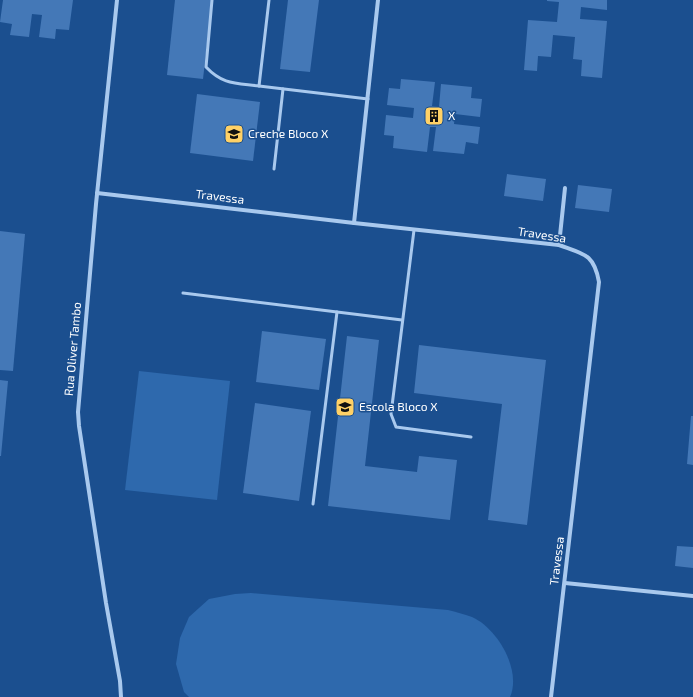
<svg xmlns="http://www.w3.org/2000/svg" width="693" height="697" viewBox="0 0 693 697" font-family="'Exo 2',sans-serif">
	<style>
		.green { fill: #2e69ad }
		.building { fill: #4478b7 }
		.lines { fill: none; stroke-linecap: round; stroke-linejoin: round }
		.service { stroke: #a9c9ee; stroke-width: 3 }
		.minor { stroke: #a9c9ee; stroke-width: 4 }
		.labels { text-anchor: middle; stroke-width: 3; stroke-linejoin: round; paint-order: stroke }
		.poi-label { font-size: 12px; fill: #fff; stroke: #1b4f8f; text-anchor: start }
		.street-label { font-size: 12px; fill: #fff; stroke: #1b4f8f }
	</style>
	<rect width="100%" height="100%" fill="#1b4f8f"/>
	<g class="green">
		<path d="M 139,371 L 230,381 L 217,500 L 125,490 Z"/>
		<path d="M 251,593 L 448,610 C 456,612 464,614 472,617 C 497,628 522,670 510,697 L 189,697 L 184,692 L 176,664 L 180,638 L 189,617 L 209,599 L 235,594 Z"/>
	</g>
	<g class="building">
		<path d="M 3,0 L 73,0 L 69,30 L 56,29 L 55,39 L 39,37 L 42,15 L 32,14 L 29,37 L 10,35 L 12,24 L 0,22 Z"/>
		<path d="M 175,0 L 212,0 L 203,79 L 167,75 Z"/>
		<path d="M 288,0 L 319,0 L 310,72 L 280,69 Z"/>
		<path d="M 547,0 L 607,0 L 607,10 L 581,7 L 580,19 L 607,21 L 602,78 L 581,76 L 582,60 L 573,59 L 575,37 L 553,35 L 551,57 L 538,56 L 537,71 L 524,70 L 528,20 L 557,22 L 559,2 L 547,1 Z"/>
		<path d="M 401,79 L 435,82 L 432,106 L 439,107 L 441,84 L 472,87 L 471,98 L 482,99 L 480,117 L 455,114 L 454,124 L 480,127 L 478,144 L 466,142 L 464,154 L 433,151 L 436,127 L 430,127 L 427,152 L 393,148 L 394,136 L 384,135 L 386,115 L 413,118 L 414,108 L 387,105 L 389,88 L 400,89 Z"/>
		<path d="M 197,94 L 260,102 L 253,161 L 190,153 Z"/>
		<path d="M 507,174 L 546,179 L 543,201 L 504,196 Z"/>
		<path d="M 578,185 L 612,189 L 609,212 L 575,208 Z"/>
		<path d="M 0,231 L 25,234 L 13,371 L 0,370 Z"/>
		<path d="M 262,331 L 326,339 L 319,390 L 256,382 Z"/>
		<path d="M 347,336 L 379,340 L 365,466 L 417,472 L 419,456 L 457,460 L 450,520 L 328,506 Z"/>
		<path d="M 419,345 L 546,360 L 527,525 L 488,520 L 502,404 L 414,393 Z"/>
		<path d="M 0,380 L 8,381 L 1,456 L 0,456 Z"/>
		<path d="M 255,403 L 311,411 L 299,501 L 243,493 Z"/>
		<path d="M 691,416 L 693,416 L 693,465 L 687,464 Z"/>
		<path d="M 677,546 L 693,547 L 693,568 L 675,566 Z"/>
	</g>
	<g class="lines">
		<g class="service">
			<path d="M 212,0 L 206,67 C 223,85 236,83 259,86 L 269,0"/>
			<path d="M 259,86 L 368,99"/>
			<path d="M 274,169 L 283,89"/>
			<path d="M 414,230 L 391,414 L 396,427 L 471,437"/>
			<path d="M 183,293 L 402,320"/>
			<path d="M 313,504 L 337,312"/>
		</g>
		<g class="minor">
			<path d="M 117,0 L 96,204 L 78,412 L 79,426 L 106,603 L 120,681 L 121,697"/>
			<path d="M 97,193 L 354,223 L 559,245 C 584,254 594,254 599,282 L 551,697"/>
			<path d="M 354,223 L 378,0"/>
			<path d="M 559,245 L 565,188"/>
			<path d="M 565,583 L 693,596"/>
		</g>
	</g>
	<defs>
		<g id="building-square" transform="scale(1)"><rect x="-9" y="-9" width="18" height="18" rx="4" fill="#ffd166" stroke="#1b4f8f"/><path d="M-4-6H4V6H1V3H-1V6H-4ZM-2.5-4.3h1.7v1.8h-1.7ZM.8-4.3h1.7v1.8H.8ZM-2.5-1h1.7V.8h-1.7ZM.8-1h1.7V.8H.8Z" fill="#111"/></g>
		<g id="school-square" transform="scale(1)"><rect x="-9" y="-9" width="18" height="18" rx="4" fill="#ffd166" stroke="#1b4f8f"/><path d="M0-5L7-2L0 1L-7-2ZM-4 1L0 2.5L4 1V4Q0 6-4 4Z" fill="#111"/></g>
	</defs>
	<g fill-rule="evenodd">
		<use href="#building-square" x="434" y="116"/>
		<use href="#school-square" x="234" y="134"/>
		<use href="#school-square" x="345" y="407"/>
	</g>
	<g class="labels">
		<g class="poi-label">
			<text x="448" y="120">X</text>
			<text x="248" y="138">Creche Bloco X</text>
			<text x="359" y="411">Escola Bloco X</text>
		</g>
		<g class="street-label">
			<text transform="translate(220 197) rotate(7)" y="4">Travessa</text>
			<text transform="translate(542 235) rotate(9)" y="4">Travessa</text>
			<text transform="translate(73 349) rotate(-85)" y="4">Rua Oliver Tambo</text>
			<text transform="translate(557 561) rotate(-83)" y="4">Travessa</text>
		</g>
	</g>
</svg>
